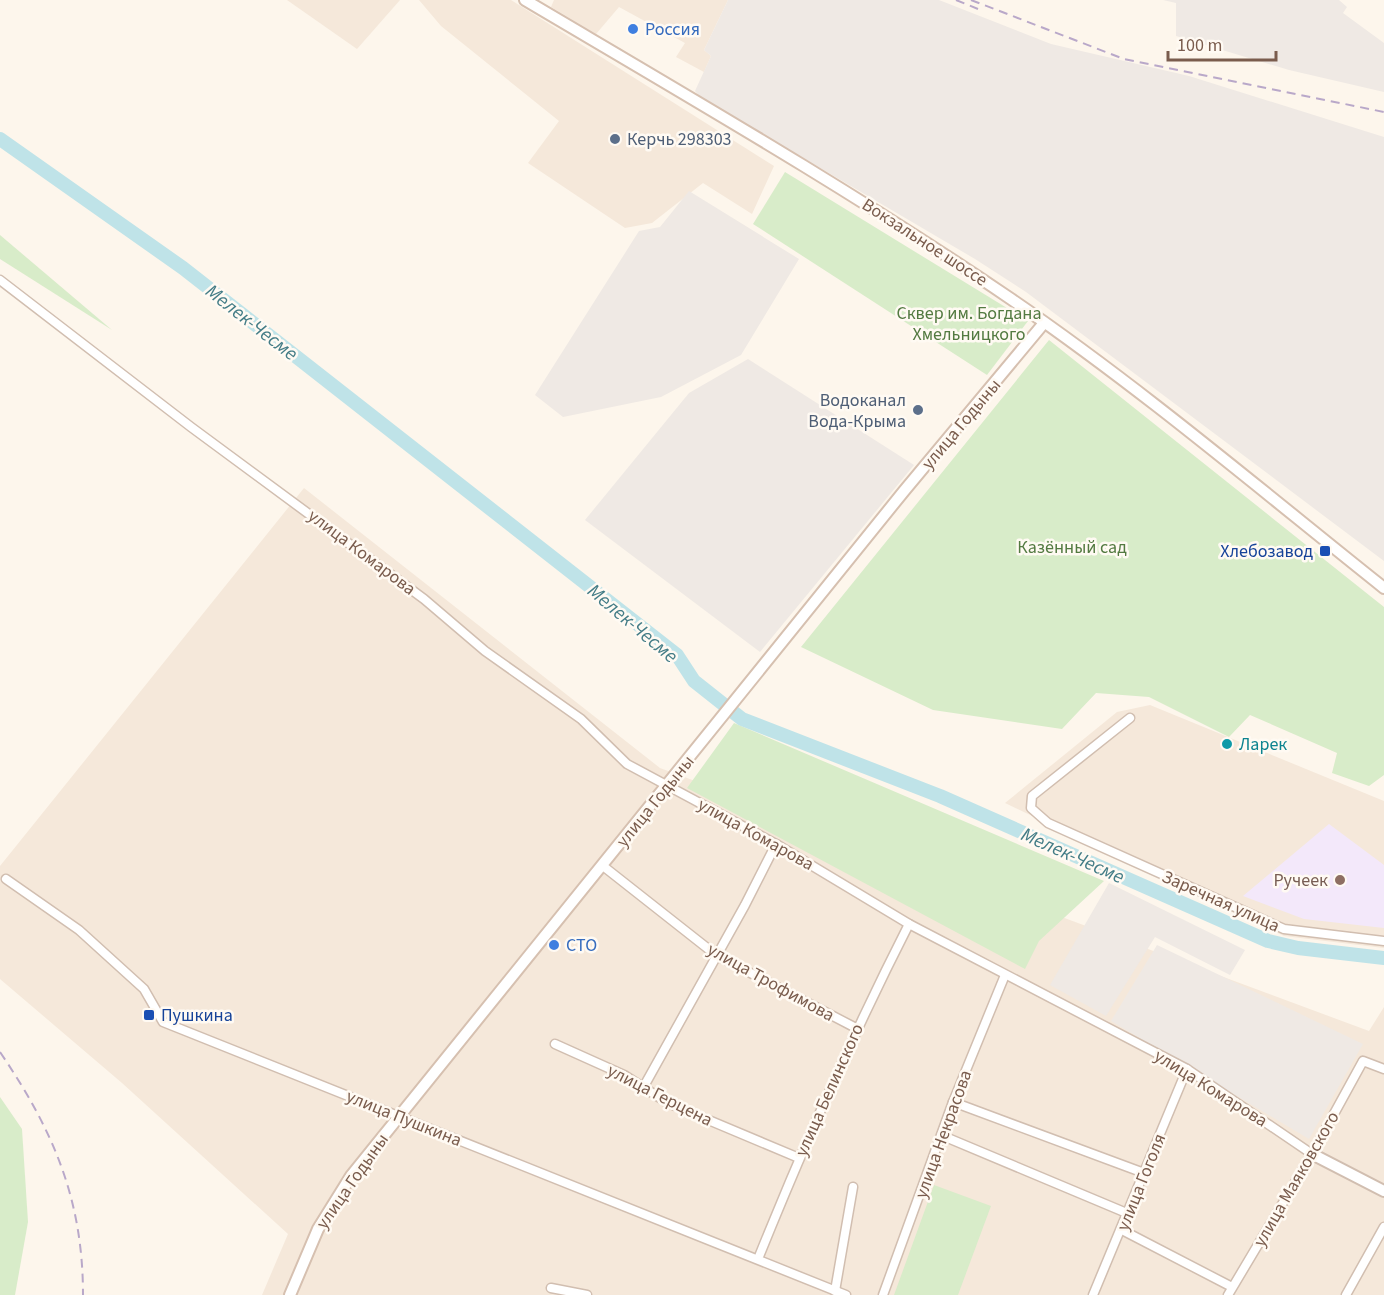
<svg xmlns="http://www.w3.org/2000/svg" width="1384" height="1295" viewBox="0 0 1384 1295" font-family="'Source Sans 3',sans-serif">
	<style>
		.residential { fill: #f5e8da }
		.industrial { fill: #efe9e4 }
		.education { fill: #f3e8fa }
		.green { fill: #d8ecc9 }
		.lines { fill: none; stroke-linecap: round; stroke-linejoin: round }
		.river { stroke: #bfe3e8; stroke-width: 14 }
		.minor-casing { stroke: #d1beb0; stroke-width: 11 }
		.tertiary-casing { stroke: #d1beb0; stroke-width: 14 }
		.secondary-casing { stroke: #d6c0b0; stroke-width: 14 }
		.minor { stroke: #fff; stroke-width: 8 }
		.tertiary { stroke: #fff; stroke-width: 10 }
		.secondary { stroke: #fff; stroke-width: 10 }
		.rail { stroke: #b9a8c9; stroke-width: 2; stroke-dasharray: 9 6; stroke-linecap: butt }
		.shop-dot { fill: #3f7fe0; stroke: #fffaf3; stroke-width: 2 }
		.service-dot { fill: #5c6f8a; stroke: #fffaf3; stroke-width: 2 }
		.transit-dot { fill: #1a4fb4; stroke: #fffaf3; stroke-width: 2 }
		.culture-dot { fill: #0f9aa8; stroke: #fffaf3; stroke-width: 2 }
		.education-dot { fill: #8d6e63; stroke: #fffaf3; stroke-width: 2 }
		.labels { text-anchor: middle; stroke-width: 5; stroke-linejoin: round; paint-order: stroke }
		.shop-label { font-size: 18px; fill: #366cbe; stroke: #fffaf3; text-anchor: start }
		.service-label { font-size: 18px; fill: #4e5e75; stroke: #fffaf3; text-anchor: start }
		.street-label { font-size: 18px; fill: #7a5c4d; stroke: #fffaf3 }
		.park-label { font-size: 18px; fill: #537a41; stroke: #fffaf3 }
		.transit-label { font-size: 18px; fill: #164399; stroke: #fffaf3; text-anchor: end }
		.culture-label { font-size: 18px; fill: #0d838f; stroke: #fffaf3; text-anchor: start }
		.education-label { font-size: 18px; fill: #785e54; stroke: #fffaf3; text-anchor: end }
		.water-label { font-size: 20px; font-style: italic; fill: #437c86; stroke: #fffaf3 }
	</style>
	<rect width="100%" height="100%" fill="#fdf6ec"/>
	<g class="residential">
		<path d="M 287,0 L 400,0 L 357,49 Z"/>
		<path d="M 419,0 L 511,0 L 774,166 L 752,214 L 703,183 L 652,223 L 625,228 L 528,163 L 559,121 L 441,26 Z"/>
		<path d="M 554,0 L 728,0 L 704,50 L 711,56 L 704,72 L 676,57 L 685,43 L 619,7 L 596,34 L 551,7 Z"/>
		<path d="M 304,488 L 660,768 L 1369,1031 L 1384,1007 L 1384,1295 L 262,1295 L 288,1234 L 122,1083 L 0,979 L 0,866 Z"/>
		<path d="M 1150,705 L 1384,801 L 1384,948 L 1284,936 L 1005,803 L 1117,712 Z"/>
	</g>
	<g class="industrial">
		<path d="M 728,0 L 939,0 L 1051,44 L 1189,76 L 1384,137 L 1384,561 L 1026,292 L 975,259 L 701,98 L 695,91 L 711,56 L 704,50 Z"/>
		<path d="M 1163,0 L 1339,0 L 1347,7 L 1343,13 L 1384,43 L 1384,92 L 1289,70 L 1176,36 L 1176,3 Z"/>
		<path d="M 689,191 L 799,259 L 741,355 L 661,397 L 563,417 L 535,395 L 639,231 L 660,227 Z"/>
		<path d="M 748,359 L 914,465 L 760,652 L 585,520 L 689,393 Z"/>
		<path d="M 1109,883 L 1245,950 L 1230,975 L 1155,937 L 1106,1016 L 1050,985 Z"/>
		<path d="M 1157,945 L 1363,1044 L 1309,1139 L 1111,1021 Z"/>
	</g>
	<path class="education" d="M 1329,824 L 1384,865 L 1384,928 L 1304,919 L 1243,896 Z"/>
	<g class="green">
		<path d="M 785,172 L 1028,321 L 987,375 L 753,224 Z"/>
		<path d="M 0,235 L 112,330 L 0,259 Z"/>
		<path d="M 1049,340 L 1384,607 L 1384,775 L 1369,786 L 1332,773 L 1337,753 L 1250,715 L 1229,737 L 1149,697 L 1096,693 L 1062,729 L 933,710 L 801,647 Z"/>
		<path d="M 734,723 L 1104,881 L 1039,941 L 1025,969 L 687,788 Z"/>
		<path d="M 0,1097 L 22,1129 L 28,1222 L 15,1295 L 0,1295 Z"/>
		<path d="M 934,1185 L 991,1206 L 958,1295 L 894,1295 Z"/>
	</g>
	<g class="lines">
		<path class="river" d="M 0,139 L 183,268 L 677,655 L 694,681 L 742,719 L 940,796 L 1268,941 L 1298,948 L 1384,958"/>
		<g class="minor-casing">
			<g id="minor">
				<path d="M 0,280 L 191,427 L 424,599 L 485,651 L 581,719 L 627,764 L 776,844 L 909,924 L 1187,1069 L 1312,1154"/>
				<path d="M 1130,718 L 1032,796 L 1031,808 L 1048,823 L 1284,929 L 1384,941"/>
				<path d="M 603,866 L 716,955 L 856,1028"/>
				<path d="M 6,879 L 79,930 L 144,989 L 163,1022 L 846,1295"/>
				<path d="M 555,1044 L 624,1075 L 668,1103 L 799,1158"/>
				<path d="M 643,1088 L 745,905 L 776,844"/>
				<path d="M 953,1102 L 1144,1173"/>
				<path d="M 943,1136 L 1129,1214"/>
				<path d="M 1122,1230 L 1232,1287"/>
				<path d="M 758,1259 C 804,1145 853,1034 909,924"/>
				<path d="M 551,1288 L 587,1295"/>
				<path d="M 835,1291 L 853,1187"/>
				<path d="M 883,1295 L 953,1102 L 1005,975"/>
				<path d="M 1093,1295 L 1187,1069"/>
				<path d="M 1228,1295 L 1312,1154 L 1363,1061 L 1384,1069"/>
				<path d="M 1346,1295 L 1384,1227"/>
			</g>
		</g>
		<g class="tertiary-casing">
			<path id="tertiary" d="M 1312,1154 L 1384,1191"/>
		</g>
		<g class="secondary-casing">
			<g id="secondary">
				<path d="M 525,0 C 689,97 854,192 1011,299 C 1141,388 1261,490 1384,588"/>
				<path d="M 290,1295 L 318,1229 L 351,1176 L 904,491 L 1044,323"/>
			</g>
		</g>
		<use href="#minor" class="minor"/>
		<use href="#tertiary" class="tertiary"/>
		<use href="#secondary" class="secondary"/>
		<g class="rail">
			<path d="M 956,0 L 978,9"/>
			<path d="M 971,0 L 1124,59 L 1384,112"/>
			<path d="M 0,1052 C 53,1130 83,1199 83,1295"/>
		</g>
	</g>
	<g class="shop-dot">
		<circle cx="633" cy="29" r="6"/>
		<circle cx="554" cy="945" r="6"/>
	</g>
	<g class="service-dot">
		<circle cx="615" cy="139" r="6"/>
		<circle cx="918" cy="410" r="6"/>
	</g>
	<g class="transit-dot">
		<rect x="1319" y="545" width="12" height="12" rx="3"/>
		<rect x="143" y="1009" width="12" height="12" rx="3"/>
	</g>
	<circle class="culture-dot" cx="1227" cy="744" r="6"/>
	<circle class="education-dot" cx="1340" cy="880" r="6"/>
	<g class="labels">
		<g class="shop-label">
			<text x="645" y="35">Россия</text>
			<text x="566" y="951">СТО</text>
		</g>
		<g class="service-label">
			<text x="627" y="145">Керчь 298303</text>
			<text x="906" y="406" text-anchor="end">Водоканал<tspan x="906" dy="21">Вода-Крыма</tspan></text>
		</g>
		<g class="street-label">
			<text transform="translate(925 242) rotate(33)" y="6">Вокзальное шоссе</text>
			<text transform="translate(961 424) rotate(-50)" y="6">улица Годыны</text>
			<text transform="translate(362 552) rotate(37)" y="6">улица Комарова</text>
			<text transform="translate(655 801) rotate(-51)" y="6">улица Годыны</text>
			<text transform="translate(756 834) rotate(29)" y="6">улица Комарова</text>
			<text transform="translate(1221 901) rotate(24)" y="6">Заречная улица</text>
			<text transform="translate(771 982) rotate(29)" y="6">улица Трофимова</text>
			<text transform="translate(1211 1088) rotate(32)" y="6">улица Комарова</text>
			<text transform="translate(829 1090) rotate(-66)" y="6">улица Белинского</text>
			<text transform="translate(660 1095) rotate(27)" y="6">улица Герцена</text>
			<text transform="translate(404 1118) rotate(22)" y="6">улица Пушкина</text>
			<text transform="translate(943 1134) rotate(-70)" y="6">улица Некрасова</text>
			<text transform="translate(1296 1179) rotate(-60)" y="6">улица Маяковского</text>
			<text transform="translate(352 1181) rotate(-55)" y="6">улица Годыны</text>
			<text transform="translate(1141 1182) rotate(-68)" y="6">улица Гоголя</text>
		</g>
		<g class="park-label">
			<text x="969" y="319">Сквер им. Богдана<tspan x="969" dy="21">Хмельницкого</tspan></text>
			<text x="1072" y="553">Казённый сад</text>
		</g>
		<g class="transit-label">
			<text x="1313" y="557">Хлебозавод</text>
			<text x="161" y="1021" text-anchor="start">Пушкина</text>
		</g>
		<g class="culture-label">
			<text x="1239" y="750">Ларек</text>
		</g>
		<g class="education-label">
			<text x="1328" y="886">Ручеек</text>
		</g>
		<g class="water-label">
			<text transform="translate(252 322) rotate(38)" y="7">Мелек-Чесме</text>
			<text transform="translate(633 623) rotate(40)" y="7">Мелек-Чесме</text>
			<text transform="translate(1073 855) rotate(24)" y="7">Мелек-Чесме</text>
		</g>
	</g>
	<path d="M1168 51v9h108v-9" fill="none" stroke="#7a5c4d" stroke-width="3"/>
	<text x="1177" y="51" font-size="18" fill="#7a5c4d" stroke="#fffaf3" stroke-width="4.5" paint-order="stroke">100 m</text>
</svg>
